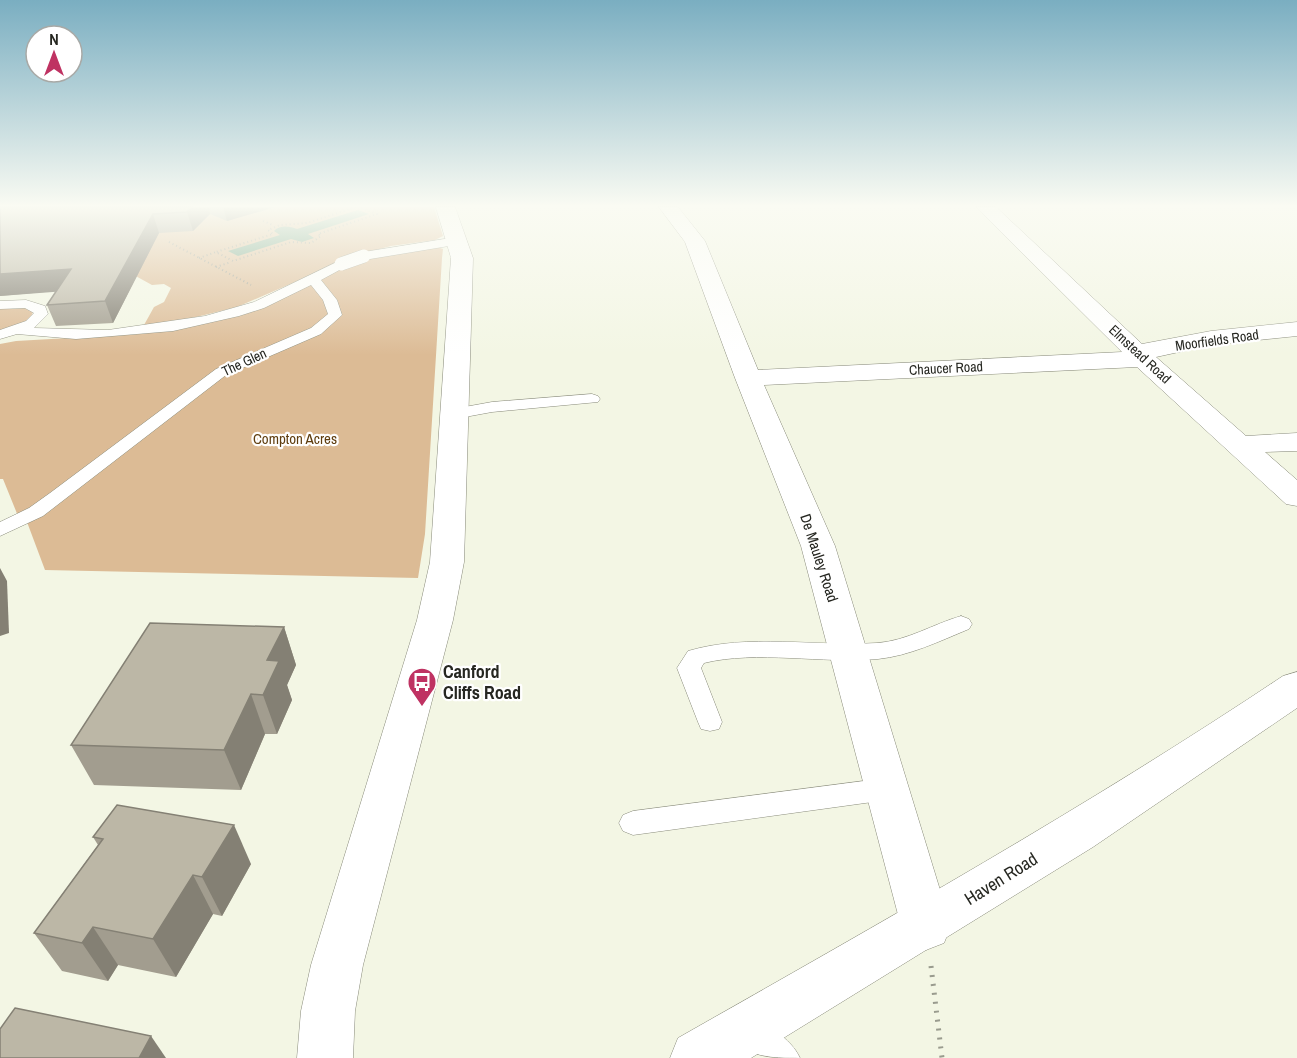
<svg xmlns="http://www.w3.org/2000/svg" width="1297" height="1058" viewBox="0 0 1297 1058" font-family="'Archivo Narrow',sans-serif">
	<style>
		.green { fill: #dcbb95 }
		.water { fill: #75a487 }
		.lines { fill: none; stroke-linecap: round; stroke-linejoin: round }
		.lane-casing { stroke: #888a7a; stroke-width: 1 }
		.street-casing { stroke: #888a7a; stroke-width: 1 }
		.secondary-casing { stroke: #888a7a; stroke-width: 1 }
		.path-far1 { stroke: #999b8e; stroke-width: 2; stroke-dasharray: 1 3; stroke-linecap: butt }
		.path { stroke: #999b8e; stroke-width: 5; stroke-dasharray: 2 7; stroke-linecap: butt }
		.lane { fill: #fff; fill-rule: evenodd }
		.street { fill: #fff; fill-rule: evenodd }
		.secondary { fill: #fff; fill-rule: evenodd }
		.lane-bridge-casing { stroke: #888a7a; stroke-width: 14; stroke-linecap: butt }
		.lane-bridge { stroke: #fff; stroke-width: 13 }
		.wall { fill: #a29d8f }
		.shaded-wall { fill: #848074 }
		.building { fill: #bcb7a6; stroke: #848074; stroke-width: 1.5 }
		.labels { text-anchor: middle; stroke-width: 4.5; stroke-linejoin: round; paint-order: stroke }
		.far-street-label { font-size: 14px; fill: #262721; stroke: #fff }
		.park-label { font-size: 15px; fill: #5f3d0e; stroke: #fff }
		.street-label { font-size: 15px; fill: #262721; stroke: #fff }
		.near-poi-label { font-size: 18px; font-weight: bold; fill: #262721; stroke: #fff; text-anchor: start }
		.near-street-label { font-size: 18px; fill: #262721; stroke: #fff }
	</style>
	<rect width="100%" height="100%" fill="#f3f6e4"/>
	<g class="green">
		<path d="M 110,207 L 434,207 L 443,236 L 435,240 L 391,246 L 357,255 L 237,307 L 192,318 L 144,325 L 154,307 L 164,302 L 171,288 L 164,284 L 152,285 L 132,274 Z"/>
		<path d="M 435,246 L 443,249 L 442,258 L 425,534 L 418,578 L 45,570 L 27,522 L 18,516 L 3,479 L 0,479 L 0,344 L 16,341 L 139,334 L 220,320 L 340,269 L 377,256 Z"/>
		<path d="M 22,307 L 33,312 C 29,325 12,328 0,332 L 0,308 Z"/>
	</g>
	<path class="water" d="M 358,210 L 369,214 L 308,234 L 314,238 L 302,242 L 291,239 L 238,256 L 228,251 L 280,235 L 274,231 C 280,225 289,226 297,229 Z"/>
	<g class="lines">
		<g class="lane-casing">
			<g id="lane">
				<path d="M 457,237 L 461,238 L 461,244 L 364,260 L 358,256 L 364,252 Z"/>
				<path d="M 341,260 L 347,264 L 345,267 L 321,280 L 337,300 L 342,315 L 321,334 L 226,375 L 43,516 L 0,536 L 0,522 L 29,508 L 50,493 L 216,369 L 311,328 L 328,314 L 323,300 L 311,285 L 264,308 L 239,316 L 173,331 L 76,339 L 17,334 L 0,339 L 0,330 L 26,321 L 34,313 L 25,308 L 0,309 L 0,301 L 26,300 L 45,306 L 48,314 L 34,328 L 108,330 L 205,316 L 254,302 Z"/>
				<path d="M 592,394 L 598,396 L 600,399 L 598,402 L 492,412 L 454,419 L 446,414 L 448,410 L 492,402 Z"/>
				<path d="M 961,616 L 969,619 L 972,624 L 969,629 C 940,641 909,656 878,659 C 823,664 756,650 704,663 L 701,668 L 722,722 L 719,729 L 710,731 L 701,729 L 698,722 L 677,668 L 688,651 C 749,633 815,647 877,643 C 907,641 933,624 961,616 Z"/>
				<path d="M 887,778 L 896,781 L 900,789 L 896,797 L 887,800 L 633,835 L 623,831 L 619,823 L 623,815 L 633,811 Z"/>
				<path d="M 747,1016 C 766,1024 791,1038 800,1058 C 771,1058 744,1058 731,1032 L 736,1021 Z"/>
			</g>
		</g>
		<g class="street-casing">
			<path id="street" d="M 659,207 L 678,207 L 705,241 L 758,370 L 1122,352 L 976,207 L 996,207 L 1142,344 L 1211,331 L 1297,322 L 1297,336 L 1211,345 L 1156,357 L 1246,436 L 1297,433 L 1297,451 L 1265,452 L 1297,480 L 1297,506 L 1286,504 L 1137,367 L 764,385 L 835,546 L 951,926 L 944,943 L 926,950 L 908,943 L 901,926 L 801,546 L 735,378 L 685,242 Z"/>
		</g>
		<g class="secondary-casing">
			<g id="secondary">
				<path d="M 436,207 L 455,207 L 473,258 L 464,562 L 453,620 L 363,965 L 355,1011 L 353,1058 L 297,1058 L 301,1011 L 311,965 L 417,620 L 430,562 L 451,258 Z"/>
				<path d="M 1297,672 L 1297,708 L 1093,847 L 751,1058 L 670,1058 L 678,1038 C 882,922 1087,807 1283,676 Z"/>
			</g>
		</g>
		<g class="path-far1">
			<path d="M 356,207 L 307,223 L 280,225 L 268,230 L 273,234 L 216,252 L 233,261 L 291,242 L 311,243 L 321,236 L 318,234 L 377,214 L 359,207"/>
			<path d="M 263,221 L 273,225"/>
			<path d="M 169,242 L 251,285"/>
			<path d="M 199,258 L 216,252"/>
			<path d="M 216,267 L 231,262"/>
		</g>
		<path class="path" d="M 931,966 L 942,1058"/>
		<use href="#lane" class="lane"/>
		<use href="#street" class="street"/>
		<use href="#secondary" class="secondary"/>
		<g class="lane-bridge-casing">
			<path id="lane-bridge" d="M 341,264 L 364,256"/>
		</g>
		<use href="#lane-bridge" class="lane-bridge"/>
	</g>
	<g class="wall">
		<path d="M 0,207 L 275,207 L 227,221 L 210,214 L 193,231 L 159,233 L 113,323 L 56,326 L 47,305 L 56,291 L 0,296 Z"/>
		<path d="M 284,627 L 296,665 L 287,685 L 292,700 L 277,734 L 265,734 L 241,790 L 94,785 L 71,745 Z"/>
		<path d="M 93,837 L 251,864 L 222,916 L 213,914 L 176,977 L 118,965 L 108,981 L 62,971 L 34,933 L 98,845 Z"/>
	</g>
	<g class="shaded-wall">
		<path d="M 192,207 L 209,207 L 210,214 L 193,231 L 187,212 Z"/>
		<path d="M 223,207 L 275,207 L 227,221 Z"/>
		<path d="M 153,214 L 159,233 L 113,323 L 105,301 Z"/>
		<path d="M 71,269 L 79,290 L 0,296 L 0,274 Z"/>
		<path d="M 0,568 L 7,581 L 9,633 L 0,636 Z"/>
		<path d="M 284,627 L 296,665 L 287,685 L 292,700 L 277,734 L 263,695 L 267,660 Z"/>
		<path d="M 251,694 L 265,734 L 241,790 L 224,750 Z"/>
		<path d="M 234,825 L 251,864 L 222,916 L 202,877 Z"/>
		<path d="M 193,875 L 213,914 L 176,977 L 153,939 Z"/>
		<path d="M 93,927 L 118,965 L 108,981 L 82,943 Z"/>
		<path d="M 151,1036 L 166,1058 L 139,1058 Z"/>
	</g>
	<g class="building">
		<path d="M 0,207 L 192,207 L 187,212 L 153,214 L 105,301 L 47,305 L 71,269 L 0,274 Z"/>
		<path d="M 150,623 L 284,627 L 267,660 L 279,661 L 263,695 L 251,694 L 224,750 L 71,745 Z"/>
		<path d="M 117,805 L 234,825 L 202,877 L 193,875 L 153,939 L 93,927 L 82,943 L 34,933 L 103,839 L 93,837 Z"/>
		<path d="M 15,1008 L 151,1036 L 139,1058 L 0,1058 L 0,1029 Z"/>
	</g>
	<linearGradient id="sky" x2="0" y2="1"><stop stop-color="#7aaec1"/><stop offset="0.58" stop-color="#fafbf3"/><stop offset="1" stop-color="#fafbf3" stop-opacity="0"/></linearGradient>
	<rect width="1297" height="355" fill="url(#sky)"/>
	<defs>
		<g id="bus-pin" transform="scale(1.5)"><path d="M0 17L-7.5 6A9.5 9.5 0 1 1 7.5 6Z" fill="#bf3262" stroke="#fff"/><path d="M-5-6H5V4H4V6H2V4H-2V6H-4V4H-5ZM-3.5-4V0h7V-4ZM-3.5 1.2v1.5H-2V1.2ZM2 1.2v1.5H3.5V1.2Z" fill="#fff"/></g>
	</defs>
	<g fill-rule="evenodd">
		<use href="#bus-pin" x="422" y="682"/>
	</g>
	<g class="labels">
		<g class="far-street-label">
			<text transform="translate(1217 340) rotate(-8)" y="5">Moorfields Road</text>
			<text transform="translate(1140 354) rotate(43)" y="5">Elmstead Road</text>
			<text transform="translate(244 362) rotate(-25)" y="5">The Glen</text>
			<text transform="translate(946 368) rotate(-3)" y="5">Chaucer Road</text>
		</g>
		<g class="park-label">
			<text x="295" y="444">Compton Acres</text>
		</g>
		<g class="street-label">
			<text transform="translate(819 558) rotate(72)" y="5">De Mauley Road</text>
		</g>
		<g class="near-poi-label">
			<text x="443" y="678">Canford<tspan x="443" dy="21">Cliffs Road</tspan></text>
		</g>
		<g class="near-street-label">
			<text transform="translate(1001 879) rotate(-32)" y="6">Haven Road</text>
		</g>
	</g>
	<g transform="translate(54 54)"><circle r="28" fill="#ffffff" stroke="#a8a9a6" stroke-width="1.5"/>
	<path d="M0-4.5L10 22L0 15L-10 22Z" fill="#bf3262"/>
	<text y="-9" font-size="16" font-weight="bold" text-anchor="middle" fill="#262721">N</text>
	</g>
</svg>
